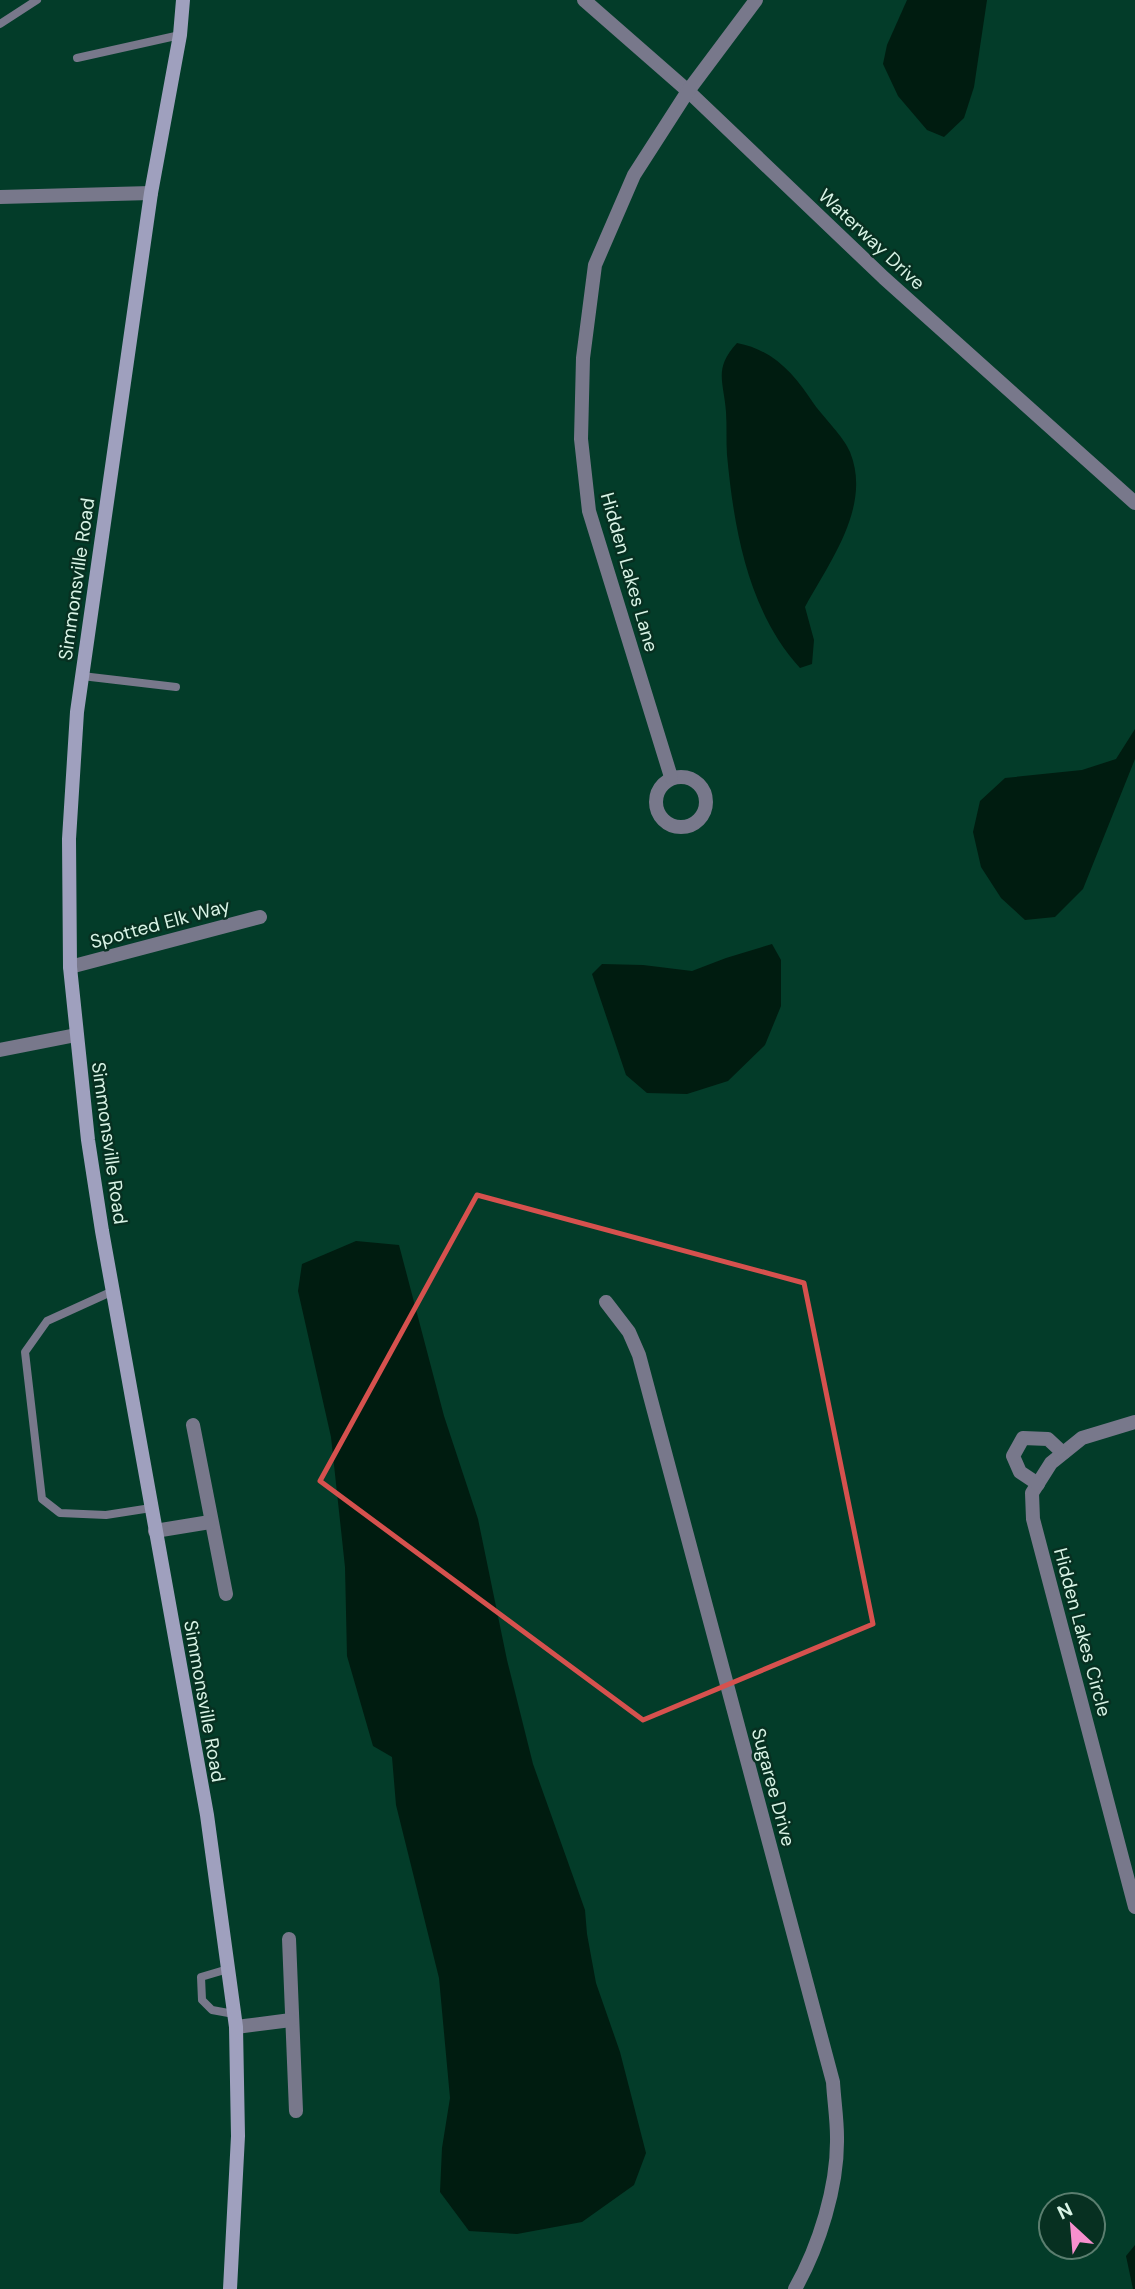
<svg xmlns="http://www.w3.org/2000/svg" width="1135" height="2289" viewBox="0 0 1135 2289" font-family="'DM Sans',sans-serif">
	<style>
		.water { fill: #001c10 }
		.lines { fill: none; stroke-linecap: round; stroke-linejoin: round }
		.lane { stroke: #78788b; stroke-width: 8 }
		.street { stroke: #78788b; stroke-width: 14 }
		.secondary { stroke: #9fa0be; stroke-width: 14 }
		.marked { fill: none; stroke: #d6514e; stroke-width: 5; stroke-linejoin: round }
		.labels { text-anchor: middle; stroke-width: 5; stroke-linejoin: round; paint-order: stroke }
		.street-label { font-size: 19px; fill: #d8f3e5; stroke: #073021 }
	</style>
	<rect width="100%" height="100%" fill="#033c29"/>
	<g class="water">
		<path d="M 907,0 L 987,0 L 974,87 L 964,118 L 944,137 L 927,130 L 898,96 L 883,64 L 887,45 Z"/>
		<path d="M 737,343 C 774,350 794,374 814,404 C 824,418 844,437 850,452 C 872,506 830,561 805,607 L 814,640 L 812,664 L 800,668 C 748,611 734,529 727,455 C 726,441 727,426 726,412 C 724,382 713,369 737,343 Z"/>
		<path d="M 1135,729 L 1135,759 L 1083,889 L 1055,917 L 1025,920 L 1001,898 L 981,867 L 973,832 L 980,801 L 1005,778 L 1082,770 L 1116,759 Z"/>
		<path d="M 772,944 L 781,960 L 781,1006 L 765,1045 L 728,1081 L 687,1094 L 647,1093 L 626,1075 L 592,974 L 602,964 L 643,965 L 692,971 L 726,958 Z"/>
		<path d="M 356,1241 L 399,1245 L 444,1416 L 478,1519 L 507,1660 L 533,1764 L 585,1910 L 587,1934 L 596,1983 L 620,2052 L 646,2153 L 634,2185 L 582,2222 L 517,2234 L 469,2231 L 440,2192 L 442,2148 L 450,2098 L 439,1978 L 396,1805 L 392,1757 L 373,1746 L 347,1656 L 345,1567 L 331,1437 L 298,1291 L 302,1264 Z"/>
		<path d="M 1135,2245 L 1135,2289 L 1133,2289 L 1126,2256 Z"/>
	</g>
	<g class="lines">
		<g class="lane">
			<path d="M 0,24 L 37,0"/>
			<path d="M 77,58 L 180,35"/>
			<path d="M 82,676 L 176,687"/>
			<path d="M 113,1291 L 47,1321 L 25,1352 L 42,1499 L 60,1513 L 106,1515 L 151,1508"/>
			<path d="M 228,1969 L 201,1977 L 202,2000 L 212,2010 L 234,2014"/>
		</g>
		<g class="street">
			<path d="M 584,0 L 688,91 L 884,278 L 1135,503"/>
			<path d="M 0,197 L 151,193"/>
			<circle cx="681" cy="802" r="25"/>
			<path d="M 671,777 L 589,511 L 581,439 L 583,358 L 595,265 L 634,175 L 688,91 L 756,0"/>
			<path d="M 70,967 L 260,917"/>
			<path d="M 0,1050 L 76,1035"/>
			<path d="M 606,1302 L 629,1332 L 639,1355 L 833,2082 C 834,2100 837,2119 837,2137 C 838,2187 819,2246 795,2289"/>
			<path d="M 1135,1422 L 1082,1438 L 1051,1463 L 1032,1493 L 1033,1519 L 1135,1907"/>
			<path d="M 193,1425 L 226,1594"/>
			<path d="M 1038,1484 L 1020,1472 L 1013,1456 L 1023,1438 L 1048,1439 L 1063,1453"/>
			<path d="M 155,1531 L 210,1522"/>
			<path d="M 289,1939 L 296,2111"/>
			<path d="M 236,2027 L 291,2020"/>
		</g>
		<path class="secondary" d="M 183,0 L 180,35 L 151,193 L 77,712 L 69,839 L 70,967 L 88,1140 L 102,1231 L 207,1815 L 236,2027 L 238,2136 L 230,2289"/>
	</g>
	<path class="marked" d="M 477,1195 L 804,1283 L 873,1624 L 643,1720 L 320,1481 Z"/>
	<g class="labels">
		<g class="street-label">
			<text transform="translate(872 239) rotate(43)" y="7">Waterway Drive</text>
			<text transform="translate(630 572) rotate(74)" y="7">Hidden Lakes Lane</text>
			<text transform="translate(76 579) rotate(-82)" y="7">Simmonsville Road</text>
			<text transform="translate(160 923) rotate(-15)" y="7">Spotted Elk Way</text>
			<text transform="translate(110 1143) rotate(82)" y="7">Simmonsville Road</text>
			<text transform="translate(1083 1632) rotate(75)" y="7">Hidden Lakes Circle</text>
			<text transform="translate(205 1701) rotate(80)" y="7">Simmonsville Road</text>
			<text transform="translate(774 1787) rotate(75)" y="7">Sugaree Drive</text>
		</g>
	</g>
	<g transform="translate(1072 2226) rotate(334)"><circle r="33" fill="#073021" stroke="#5b7e6f" stroke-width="2"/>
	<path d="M0-5L12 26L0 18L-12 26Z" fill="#f790ce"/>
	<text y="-10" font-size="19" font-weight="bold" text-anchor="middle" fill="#d8f3e5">N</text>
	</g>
</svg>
